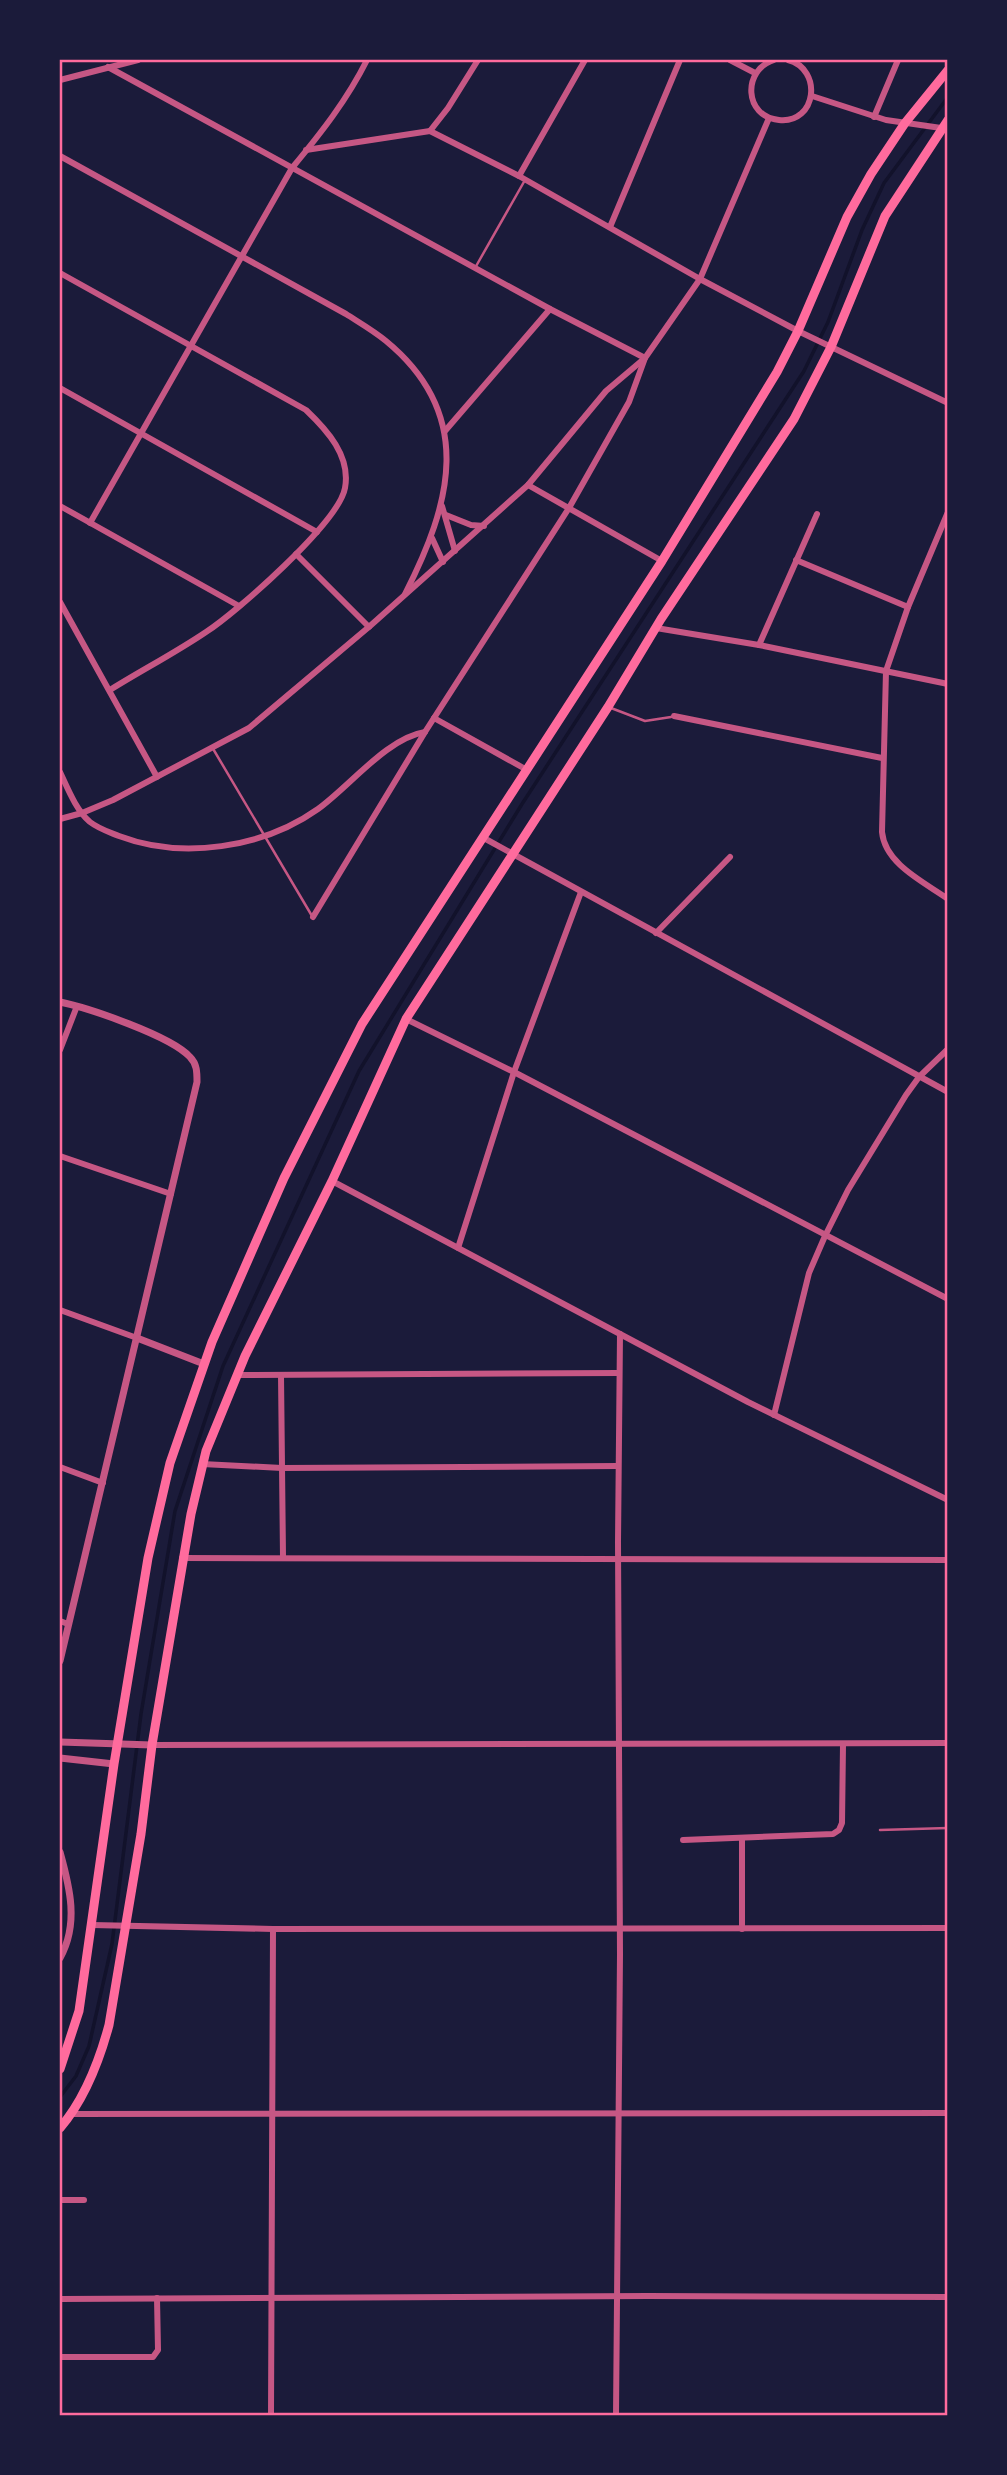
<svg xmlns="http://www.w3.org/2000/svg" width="1007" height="2475" viewBox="0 0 1007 2475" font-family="'IBM Plex Serif',serif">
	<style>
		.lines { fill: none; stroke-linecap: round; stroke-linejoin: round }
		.stream { stroke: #12122b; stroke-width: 3.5 }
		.service { stroke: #c65784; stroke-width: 2.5 }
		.minor { stroke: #c65784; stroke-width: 6 }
		.tertiary { stroke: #c65784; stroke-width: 7 }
		.primary { stroke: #ff6b9d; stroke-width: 9 }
		.neatline { fill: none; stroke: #ff6b9d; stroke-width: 2.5 }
	</style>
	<rect width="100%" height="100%" fill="#1b1b3a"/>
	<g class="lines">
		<path class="stream" d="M 60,2097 L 76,2076 L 89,2046 L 112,1944 L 141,1714 L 175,1511 L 223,1366 L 359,1071 L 522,804 L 804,371 L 828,322 L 862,230 L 884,183 L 948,97"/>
		<g class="service">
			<path d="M 475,268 L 525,180"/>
			<path d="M 611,708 L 645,721 L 671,717"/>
			<path d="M 212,747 L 312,916"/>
			<path d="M 880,1830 L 948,1828"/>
		</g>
		<g class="minor">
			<path d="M 730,60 L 755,73"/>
			<path d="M 774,60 C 742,70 744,117 779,120 C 817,124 823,69 788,60"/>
			<path d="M 108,67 L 550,309 L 645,358 L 629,402 L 569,508 L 425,732 L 313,917"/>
			<path d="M 60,80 L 138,60"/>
			<path d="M 812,96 L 886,120 L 948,129"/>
			<path d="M 874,117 L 898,60"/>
			<path d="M 430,131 L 448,108 L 478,60"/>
			<path d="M 306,150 L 430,131 L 519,176 L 700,279 L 798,331 L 948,403"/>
			<path d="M 60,156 L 346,314 C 360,323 374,331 386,341 C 476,415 451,504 405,594"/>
			<path d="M 519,176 L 585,60"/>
			<path d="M 610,227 L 680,60"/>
			<path d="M 60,273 L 306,410 C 327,430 351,456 345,488 C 339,522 237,612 206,632 C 175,653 142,670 110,690"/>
			<path d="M 60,388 L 317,532"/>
			<path d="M 445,431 L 550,309"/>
			<path d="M 528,485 L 662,561"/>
			<path d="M 60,506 L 239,606"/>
			<path d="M 442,506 L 455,551"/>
			<path d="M 948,512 L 908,607 L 886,671 L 882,832 C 885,864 924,882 948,899"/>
			<path d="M 446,515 L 471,525 L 484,526"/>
			<path d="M 90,523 L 292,168 C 321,133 347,100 367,60"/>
			<path d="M 432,538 L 443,562"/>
			<path d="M 296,554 L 369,627"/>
			<path d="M 796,560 L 908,607"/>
			<path d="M 60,602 L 157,777"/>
			<path d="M 656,628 L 759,645 L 948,684"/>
			<path d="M 759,645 L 817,514"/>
			<path d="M 674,716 L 882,758"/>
			<path d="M 434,718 L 527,770"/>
			<path d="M 60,772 C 68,789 76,810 90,822 C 99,829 109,832 119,836 C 182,860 263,848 318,809 C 350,786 387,738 425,732"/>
			<path d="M 60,819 L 82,813 L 113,800 L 249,728 L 370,626 L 528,485 L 606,391 L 645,358 L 700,279 L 769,118"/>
			<path d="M 482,837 L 948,1092"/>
			<path d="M 656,933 L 730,857"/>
			<path d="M 406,1019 L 514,1072 L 948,1299"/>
			<path d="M 60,1050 L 77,1006"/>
			<path d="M 60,1156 L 171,1194"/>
			<path d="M 332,1181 L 748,1402 L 948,1500"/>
			<path d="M 458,1248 L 514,1072 L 581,892"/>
			<path d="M 60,1310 L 137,1338"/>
			<path d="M 237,1375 L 619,1373"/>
			<path d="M 281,1375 L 283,1557"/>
			<path d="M 774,1415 L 809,1273 L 825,1236 L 848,1190 L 906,1095 L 919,1077 L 948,1049"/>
			<path d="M 202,1464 L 282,1468 L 618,1466"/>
			<path d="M 60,1467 L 103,1483"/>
			<path d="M 182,1558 L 948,1560"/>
			<path d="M 60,1621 L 68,1624"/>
			<path d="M 152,1745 L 948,1743"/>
			<path d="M 742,1839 L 742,1929"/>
			<path d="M 683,1840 L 833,1834 L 839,1830 L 842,1823 L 843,1745"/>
			<path d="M 92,1925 L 273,1929 L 948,1928"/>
			<path d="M 72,2114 L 948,2113"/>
			<path d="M 60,2200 L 84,2200"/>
			<path d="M 60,2299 L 648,2296 L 948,2297"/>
			<path d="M 60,2357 L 153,2357 L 158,2350 L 157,2298"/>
			<path d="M 271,2416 L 273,1929"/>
			<path d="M 616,2416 L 620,1954 L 618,1542 L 620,1334"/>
		</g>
		<g class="tertiary">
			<path d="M 60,1002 C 89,1008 171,1036 190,1057 C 197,1064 197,1072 197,1082 L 60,1661"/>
			<path d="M 137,1338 L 204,1364"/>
			<path d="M 60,1742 L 152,1745"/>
			<path d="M 60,1758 L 114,1764"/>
			<path d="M 60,1852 C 70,1888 79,1924 60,1958"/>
		</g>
		<g class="primary">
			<path d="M 60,2069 L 79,2011 L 114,1764 L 148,1558 L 170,1463 L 212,1342 L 284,1178 L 362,1024 L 662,561 L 777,372 L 798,331 L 847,217 L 871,174 L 905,123 L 948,70"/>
			<path d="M 60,2128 C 85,2099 99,2062 109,2025 L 141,1834 L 152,1745 L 191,1514 L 206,1451 L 245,1356 L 332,1181 L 406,1019 L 608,707 L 661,619 L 794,419 L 831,347 L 885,216 L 948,120"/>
		</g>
	</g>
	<rect width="1007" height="2475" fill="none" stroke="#1b1b3a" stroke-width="122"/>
	<rect x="61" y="61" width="885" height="2353" class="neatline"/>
</svg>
